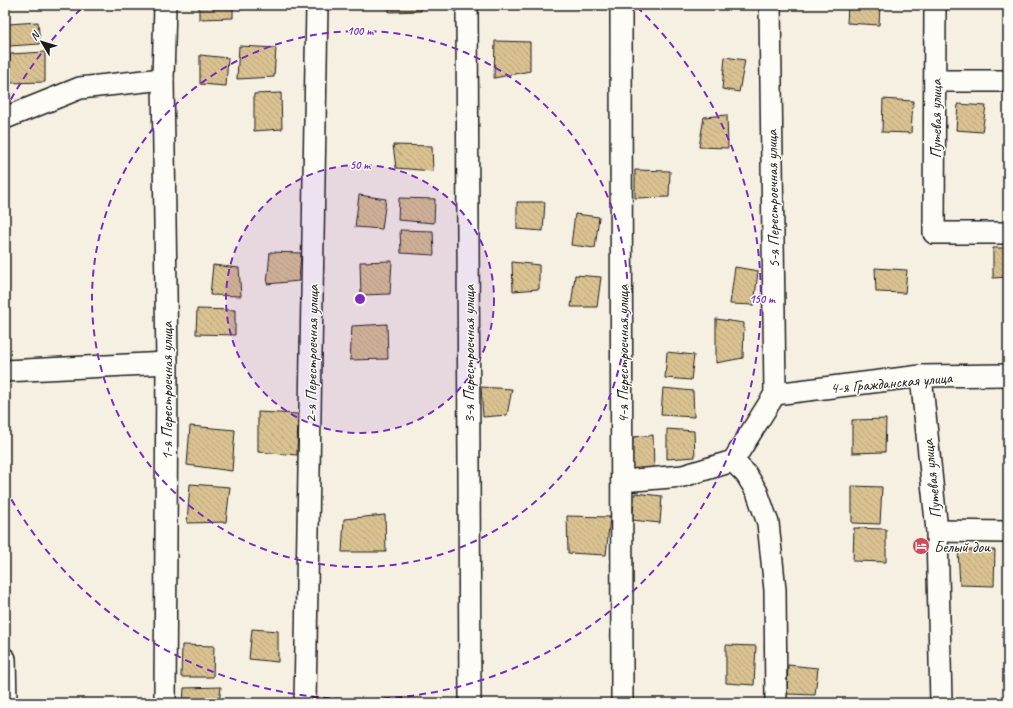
<svg xmlns="http://www.w3.org/2000/svg" width="1013" height="708" viewBox="0 0 1013 708" font-family="Caveat,sans-serif">
	<style>
		.building { fill: url(#building-back-hatch); stroke: #1c1c1c }
		.lines { fill: none; stroke-linecap: round; stroke-linejoin: round }
		.minor-casing { stroke: #1c1c1c; stroke-width: 24 }
		.minor { stroke: #fdfcf7; stroke-width: 21 }
		.ring { fill: none; stroke: #7b2cbf; stroke-width: 2; stroke-dasharray: 7 5 }
		.labels { text-anchor: middle; stroke-width: 3; stroke-linejoin: round; paint-order: stroke }
		.street-label { font-size: 16px; fill: #1c1c1c; stroke: #fdfcf7 }
		.poi-label { font-size: 16px; fill: #1c1c1c; stroke: #fdfcf7; text-anchor: start }
		.centre { fill: #7b2cbf; stroke: #fdfcf7; stroke-width: 2 }
		.ring-label { font-size: 12px; text-anchor: middle; font-weight: bold; fill: #7b2cbf; stroke: #fdfcf7; stroke-width: 3; stroke-linejoin: round; paint-order: stroke }
	</style>
	<defs>
		<pattern id="building-back-hatch" width="6" height="6" patternUnits="userSpaceOnUse"><rect width="6" height="6" fill="#dac291"/><path d="M-1 5l2 2M0 0l6 6M5-1l2 2" fill="none" stroke="#baa67c"/></pattern>
	</defs>
	<rect width="100%" height="100%" fill="#f6f0e3"/>
	<filter id="ink" filterUnits="userSpaceOnUse"><feTurbulence type="fractalNoise" baseFrequency=".025" numOctaves="2"/><feDisplacementMap in="SourceGraphic" scale="8" xChannelSelector="R" yChannelSelector="G"/><feConvolveMatrix kernelMatrix="1 2 1 2 8 2 1 2 1" color-interpolation-filters="sRGB"/></filter>
	<g filter="url(#ink)">
		<g class="building">
			<path d="M 199,5 L 233,5 L 233,18 L 199,19 Z"/>
			<path d="M 389,5 L 421,5 L 421,11 L 389,12 Z"/>
			<path d="M 848,5 L 880,5 L 879,25 L 847,23 Z"/>
			<path d="M 38,22 L 40,44 L 9,46 L 8,24 Z"/>
			<path d="M 495,41 L 530,42 L 530,71 L 494,78 Z"/>
			<path d="M 239,46 L 276,48 L 274,77 L 237,79 Z"/>
			<path d="M 45,52 L 45,82 L 9,83 L 10,54 Z"/>
			<path d="M 200,55 L 228,58 L 226,86 L 200,84 Z"/>
			<path d="M 725,57 L 745,60 L 739,92 L 722,89 Z"/>
			<path d="M 281,93 L 282,129 L 254,131 L 254,94 Z"/>
			<path d="M 883,99 L 913,101 L 911,133 L 882,132 Z"/>
			<path d="M 958,104 L 986,106 L 982,132 L 956,130 Z"/>
			<path d="M 727,115 L 728,148 L 699,147 L 704,117 Z"/>
			<path d="M 393,145 L 432,146 L 433,171 L 396,168 Z"/>
			<path d="M 635,170 L 670,171 L 669,197 L 635,198 Z"/>
			<path d="M 359,195 L 386,199 L 382,229 L 355,227 Z"/>
			<path d="M 399,198 L 435,199 L 434,223 L 398,220 Z"/>
			<path d="M 517,202 L 545,202 L 543,231 L 517,229 Z"/>
			<path d="M 575,214 L 599,217 L 595,248 L 571,245 Z"/>
			<path d="M 400,230 L 433,231 L 434,255 L 401,253 Z"/>
			<path d="M 993,248 L 1008,248 L 1008,277 L 993,278 Z"/>
			<path d="M 270,252 L 301,253 L 299,281 L 267,284 Z"/>
			<path d="M 392,261 L 390,294 L 361,295 L 360,262 Z"/>
			<path d="M 512,262 L 539,265 L 539,289 L 513,291 Z"/>
			<path d="M 213,265 L 239,268 L 241,296 L 210,295 Z"/>
			<path d="M 735,267 L 758,271 L 754,305 L 730,304 Z"/>
			<path d="M 875,268 L 907,270 L 905,293 L 876,292 Z"/>
			<path d="M 575,275 L 601,277 L 597,307 L 571,307 Z"/>
			<path d="M 197,309 L 235,310 L 235,335 L 196,334 Z"/>
			<path d="M 716,319 L 744,323 L 743,358 L 716,363 Z"/>
			<path d="M 387,324 L 388,359 L 350,360 L 352,326 Z"/>
			<path d="M 667,352 L 694,355 L 691,380 L 665,378 Z"/>
			<path d="M 481,387 L 512,389 L 507,415 L 483,417 Z"/>
			<path d="M 663,388 L 693,391 L 694,417 L 661,415 Z"/>
			<path d="M 258,412 L 298,414 L 297,455 L 258,452 Z"/>
			<path d="M 886,419 L 885,452 L 852,453 L 852,420 Z"/>
			<path d="M 190,426 L 235,430 L 232,471 L 187,465 Z"/>
			<path d="M 667,429 L 694,431 L 695,457 L 667,459 Z"/>
			<path d="M 653,435 L 654,469 L 631,472 L 633,437 Z"/>
			<path d="M 190,484 L 230,487 L 226,522 L 187,523 Z"/>
			<path d="M 852,486 L 882,487 L 880,524 L 852,523 Z"/>
			<path d="M 635,493 L 662,496 L 660,523 L 632,520 Z"/>
			<path d="M 385,515 L 386,552 L 342,552 L 344,519 Z"/>
			<path d="M 567,516 L 610,517 L 606,555 L 568,553 Z"/>
			<path d="M 854,528 L 886,529 L 886,562 L 853,561 Z"/>
			<path d="M 958,550 L 995,550 L 994,586 L 960,585 Z"/>
			<path d="M 252,629 L 278,631 L 278,662 L 249,659 Z"/>
			<path d="M 182,645 L 214,646 L 213,677 L 181,677 Z"/>
			<path d="M 726,645 L 756,646 L 754,685 L 726,683 Z"/>
			<path d="M 788,665 L 818,668 L 815,695 L 787,694 Z"/>
			<path d="M 221,687 L 219,703 L 183,703 L 184,688 Z"/>
		</g>
		<g class="lines">
			<g class="minor-casing">
				<g id="minor">
					<path d="M 165,5 L 163,79 L 167,363 L 165,703"/>
					<path d="M 467,5 L 470,703"/>
					<path d="M 621,5 L 622,703"/>
					<path d="M 770,5 L 775,394"/>
					<path d="M 935,5 L 934,233 L 1008,233"/>
					<path d="M 935,81 L 1008,81"/>
					<path d="M 5,118 L 80,88 L 163,79"/>
					<path d="M 5,371 L 167,363"/>
					<path d="M 921,376 L 937,531 L 941,703"/>
					<path d="M 775,394 L 921,376 L 1008,375"/>
					<path d="M 733,461 L 746,474 L 757,492 L 768,523 L 775,590 L 776,703"/>
					<path d="M 622,481 L 683,476 L 733,461 L 775,394"/>
					<path d="M 937,531 L 1008,532"/>
					<path d="M 5,659 L 6,703"/>
					<path d="M 305,703 L 317,5"/>
				</g>
			</g>
			<use href="#minor" class="minor"/>
		</g>
	</g>
	<circle cx="360" cy="299" r="134" fill="#7b2cbf" fill-opacity=".12"/>
	<g class="ring">
		<circle cx="360" cy="299" r="134"/>
		<circle cx="360" cy="299" r="268"/>
		<path d="M5 110A402 402 0 0 1 83 7M637 7A402 402 0 1 1 5 488"/>
	</g>
	<defs>
		<g id="hotel-disc" transform="scale(0.9)"><circle r="9.5" fill="#d1495b" stroke="#fdfcf7"/><path d="M-6-4.5h1.5V1H6V5H4.5V3h-9V5H-6ZM-4 0a1.8 1.8 0 1 1 3.6 0ZM.5 0V-2.5h3Q6-2.5 6 0Z" fill="#fff"/></g>
	</defs>
	<g fill-rule="evenodd">
		<use href="#hotel-disc" x="921" y="546"/>
	</g>
	<g class="labels">
		<g class="street-label">
			<text transform="translate(935 119) rotate(-90)" y="6">Путевая улица</text>
			<text transform="translate(772 199) rotate(-91)" y="6">5-я Перестроечная улица</text>
			<text transform="translate(311 354) rotate(-89)" y="6">2-я Перестроечная улица</text>
			<text transform="translate(468 354) rotate(-90)" y="6">3-я Перестроечная улица</text>
			<text transform="translate(622 354) rotate(-90)" y="6">4-я Перестроечная улица</text>
			<text transform="translate(891 382) rotate(-5)" y="6">4-я Гражданская улица</text>
			<text transform="translate(166 391) rotate(-90)" y="6">1-я Перестроечная улица</text>
			<text transform="translate(931 479) rotate(-96)" y="6">Путевая улица</text>
		</g>
		<g class="poi-label">
			<text x="934" y="552">Белый дои</text>
		</g>
	</g>
	<circle cx="360" cy="299" r="6" class="centre"/>
	<g class="ring-label">
		<text x="360" y="35">100 m</text>
		<text x="360" y="169">50 m</text>
		<text x="762" y="303">150 m</text>
	</g>
	<rect width="1013" height="708" fill="none" stroke="#fdfcf7" stroke-width="20"/>
	<rect x="10" y="10" width="993" height="688" fill="none" stroke="#1c1c1c" stroke-width="1.5" filter="url(#ink)"/>
	<g transform="translate(42 42) rotate(308)" stroke="#fdfcf7" stroke-width="3" paint-order="stroke">
	<path d="M0-3L7 15L0 10L-7 15Z" fill="#1c1c1c"/>
	<text y="-6" font-size="11" font-weight="bold" text-anchor="middle" fill="#1c1c1c">N</text>
	</g>
</svg>
